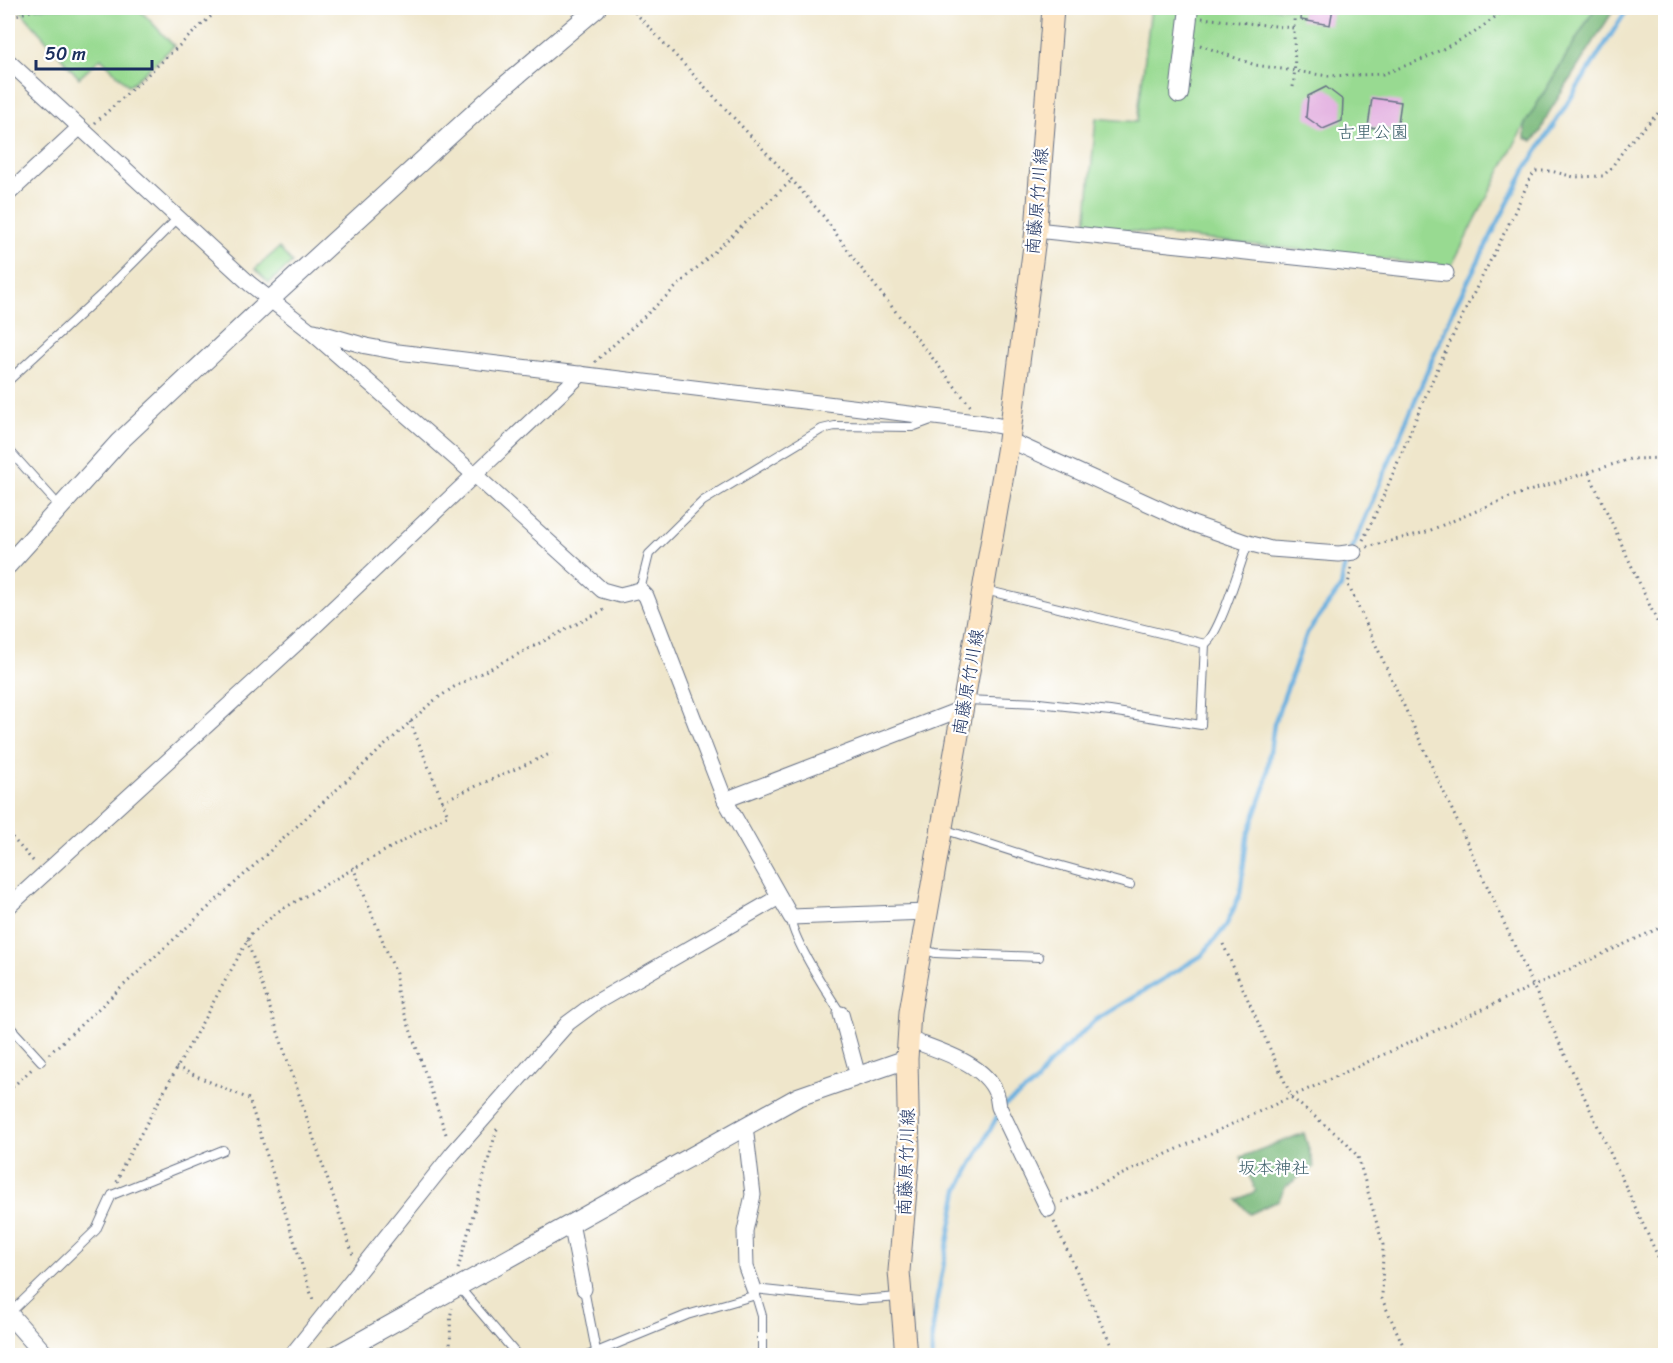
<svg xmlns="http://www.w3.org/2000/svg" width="1673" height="1363" viewBox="0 0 1673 1363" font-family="Sriracha,'Klee One',sans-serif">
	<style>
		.green { fill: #98da91; stroke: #5a8478; stroke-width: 1.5 }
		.forest { fill: #7aba7b; stroke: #4a746c; stroke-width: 1.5 }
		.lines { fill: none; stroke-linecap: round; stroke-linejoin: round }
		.stream { stroke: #67afdf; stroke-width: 4.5 }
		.building { fill: #e2addf }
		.service-casing { stroke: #656f84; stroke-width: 10 }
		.minor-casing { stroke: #656f84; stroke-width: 17 }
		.tertiary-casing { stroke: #656f84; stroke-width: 20 }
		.secondary-casing { stroke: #656f84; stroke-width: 23 }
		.path { stroke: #656f84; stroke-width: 3; stroke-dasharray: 1.5 4.5; stroke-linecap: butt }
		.service { stroke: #fff; stroke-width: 8 }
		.minor { stroke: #fff; stroke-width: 15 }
		.tertiary { stroke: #fff; stroke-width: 18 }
		.secondary { stroke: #fce5c4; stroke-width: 21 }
		.labels { text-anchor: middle; stroke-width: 4.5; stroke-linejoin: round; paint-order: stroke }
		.park-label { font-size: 18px; fill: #40626d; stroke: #fff }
		.street-label { font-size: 18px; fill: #1b2f5e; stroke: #fff }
	</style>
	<rect width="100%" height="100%" fill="#fff"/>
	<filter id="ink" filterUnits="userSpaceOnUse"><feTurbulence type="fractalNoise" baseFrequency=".0167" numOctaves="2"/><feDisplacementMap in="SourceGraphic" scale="12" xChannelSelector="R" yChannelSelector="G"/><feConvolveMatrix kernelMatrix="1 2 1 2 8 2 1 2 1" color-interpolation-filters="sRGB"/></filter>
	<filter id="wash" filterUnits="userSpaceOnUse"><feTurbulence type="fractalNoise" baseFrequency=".008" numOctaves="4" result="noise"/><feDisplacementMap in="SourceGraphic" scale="24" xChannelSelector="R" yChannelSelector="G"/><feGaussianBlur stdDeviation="1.35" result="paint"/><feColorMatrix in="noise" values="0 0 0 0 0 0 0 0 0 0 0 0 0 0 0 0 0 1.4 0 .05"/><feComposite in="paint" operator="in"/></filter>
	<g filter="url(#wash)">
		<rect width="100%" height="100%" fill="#efe6cb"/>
		<g class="green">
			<path d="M 21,8 L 138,8 L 174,46 L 129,86 L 101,58 L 79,78 L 19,9 Z"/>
			<path d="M 1151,8 L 1595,8 L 1525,124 L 1451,267 L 1086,226 L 1096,118 L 1137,122 Z"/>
			<path d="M 279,248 L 292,263 L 269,283 L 255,269 Z"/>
		</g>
		<g class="forest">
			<path d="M 1595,8 L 1615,8 L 1548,114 L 1541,131 L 1533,141 L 1525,138 L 1525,124 Z"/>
			<path d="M 1304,1133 L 1314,1167 L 1285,1187 L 1279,1200 L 1250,1214 L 1237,1200 L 1256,1191 L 1241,1157 Z"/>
		</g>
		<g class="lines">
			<g class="stream">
				<path d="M 1352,549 L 1455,306 L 1525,170 L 1628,8"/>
				<path d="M 1005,1105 L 1036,1083 L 1048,1065 L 1094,1021 L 1201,956 L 1226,926 L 1240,894 L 1247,837 L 1265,787 L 1274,724 L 1307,633 L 1341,587 L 1344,568 L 1349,557"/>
				<path d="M 932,1356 L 932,1335 L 937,1299 L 958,1190 L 998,1115"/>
			</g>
		</g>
		<g id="blocks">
			<g class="building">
				<path d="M 1302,8 L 1333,8 L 1330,25 L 1301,20 Z"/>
				<path d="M 1326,87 L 1343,100 L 1342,121 L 1323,129 L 1306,117 L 1308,96 Z"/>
				<path d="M 1372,98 L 1401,102 L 1397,130 L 1368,127 Z"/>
			</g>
		</g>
	</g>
	<g filter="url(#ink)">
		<use href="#blocks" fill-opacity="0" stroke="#656f84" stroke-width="1.5"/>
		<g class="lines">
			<g class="service-casing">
				<g id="service">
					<path d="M 8,381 L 101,295 L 179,217"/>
					<path d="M 8,449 L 53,499"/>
					<path d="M 640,590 L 649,554 L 703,501 L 822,429 L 835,426 L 912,427 L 931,420"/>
					<path d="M 985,590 L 1205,644 C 1220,634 1240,564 1248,543"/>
					<path d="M 966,700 L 1039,703 L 1110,711 L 1201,725 L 1205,644"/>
					<path d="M 943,829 L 1033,858 L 1130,885"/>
					<path d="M 791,917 C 790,936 830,997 841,1014"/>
					<path d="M 922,949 L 935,953 L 1039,957"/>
					<path d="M 8,1025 L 41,1061"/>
					<path d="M 459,1287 L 518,1356"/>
					<path d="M 584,1289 L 596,1351"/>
					<path d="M 9,1314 L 96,1230 L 112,1195 L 223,1150"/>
					<path d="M 587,1356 L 687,1315 L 756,1295"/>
					<path d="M 762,1356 L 762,1316 L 754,1289 L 858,1300 L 900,1297"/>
				</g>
			</g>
			<g class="minor-casing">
				<g id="minor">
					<path d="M 8,61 L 250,284 L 308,329 L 476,476 L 602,590 L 620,595 L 640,590 L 646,596 L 654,616 L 725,800 L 791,917 L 927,912"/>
					<path d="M 8,194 L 79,128"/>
					<path d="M 1036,230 L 1446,273"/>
					<path d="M 314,331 L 366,346 L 398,352 L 984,423 L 1010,428"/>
					<path d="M 1009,440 L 1193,524 L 1248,543 L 1271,549 L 1339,554 L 1354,552"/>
					<path d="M 725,800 L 964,708"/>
					<path d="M 8,907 L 299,641 L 581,374"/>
					<path d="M 841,1014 L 858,1076"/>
					<path d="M 909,1039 C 936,1050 984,1062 996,1093 C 998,1097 998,1103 999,1107 L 1048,1209"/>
					<path d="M 745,1126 L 753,1195 L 745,1231 L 746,1267 L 754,1289"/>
					<path d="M 571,1223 L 584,1289"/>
					<path d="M 291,1356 L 453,1153 L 568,1023 L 595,1003 L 779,897"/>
				</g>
			</g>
			<g class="tertiary-casing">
				<g id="tertiary">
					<path d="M 1179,94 L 1189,8"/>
					<path d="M 8,565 L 119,442 L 271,299 L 495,94 L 597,8"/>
					<path d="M 8,1313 L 46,1356"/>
					<path d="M 334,1356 L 798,1097 L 907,1059"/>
				</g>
			</g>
			<g class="secondary-casing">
				<path id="secondary" d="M 906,1356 L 899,1271 L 909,1155 L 907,1059 L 910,1012 L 1009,440 L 1036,230 L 1053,8"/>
			</g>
			<g class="path">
				<path d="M 631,8 L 792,180 L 824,217 L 854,259 L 972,408"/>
				<path d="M 1202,18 L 1293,28"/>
				<path d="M 8,22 L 16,15 L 42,8"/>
				<path d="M 1200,45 L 1255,65 L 1328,76 L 1383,74 L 1423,59 L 1474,33 L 1507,8"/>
				<path d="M 1293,87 C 1297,61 1292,34 1295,8"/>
				<path d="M 95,123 L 220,8"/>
				<path d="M 595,362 L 792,180"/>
				<path d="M 1589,473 L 1666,641"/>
				<path d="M 1363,540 C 1393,479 1415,416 1444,355 C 1471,295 1504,238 1530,178 L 1536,171 L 1551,171 L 1574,177 L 1603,176 L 1611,168 L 1628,144 L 1666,105"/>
				<path d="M 1367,547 L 1426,532 L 1510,497 L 1630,459 L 1666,458"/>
				<path d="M 1351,568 L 1348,585 L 1351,591 L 1666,1274"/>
				<path d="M 442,801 L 552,753"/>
				<path d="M 8,833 L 35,863"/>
				<path d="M 353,867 L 396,974 L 397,991 L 447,1137"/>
				<path d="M 247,940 L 353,1255"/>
				<path d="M 1223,944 L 1292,1098 L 1347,1143 L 1358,1157 L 1383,1245 L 1382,1299 L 1408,1356"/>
				<path d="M 49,1054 L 432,702 L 454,687 L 608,608"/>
				<path d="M 176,1067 L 249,1099 L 314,1303"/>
				<path d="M 8,1091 L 33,1068"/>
				<path d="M 117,1182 L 123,1166 L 251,934 L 279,911 L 448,815 L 410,721"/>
				<path d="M 1062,1202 L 1666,925"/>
				<path d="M 1054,1222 L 1116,1356"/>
				<path d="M 458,1269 L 498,1125"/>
				<path d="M 448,1356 C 453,1340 448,1324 452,1308"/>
			</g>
			<use href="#service" class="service"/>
			<use href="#minor" class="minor"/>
			<use href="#tertiary" class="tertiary"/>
			<use href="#secondary" class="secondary"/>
		</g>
	</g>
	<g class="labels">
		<g class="park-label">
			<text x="1373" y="138">古里公園</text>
			<text x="1274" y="1174">坂本神社</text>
		</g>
		<g class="street-label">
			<text transform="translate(1037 201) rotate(-85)" y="6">南藤原竹川線</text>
			<text transform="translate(968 682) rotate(-80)" y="6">南藤原竹川線</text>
			<text transform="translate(906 1162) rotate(-88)" y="6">南藤原竹川線</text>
		</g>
	</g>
	<rect width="1673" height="1363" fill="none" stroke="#fff" stroke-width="30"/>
	<path d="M36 60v9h116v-9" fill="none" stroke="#1b2f5e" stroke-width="3"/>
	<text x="45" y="60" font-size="18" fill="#1b2f5e" stroke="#ffffff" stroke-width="4.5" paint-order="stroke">50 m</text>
</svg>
